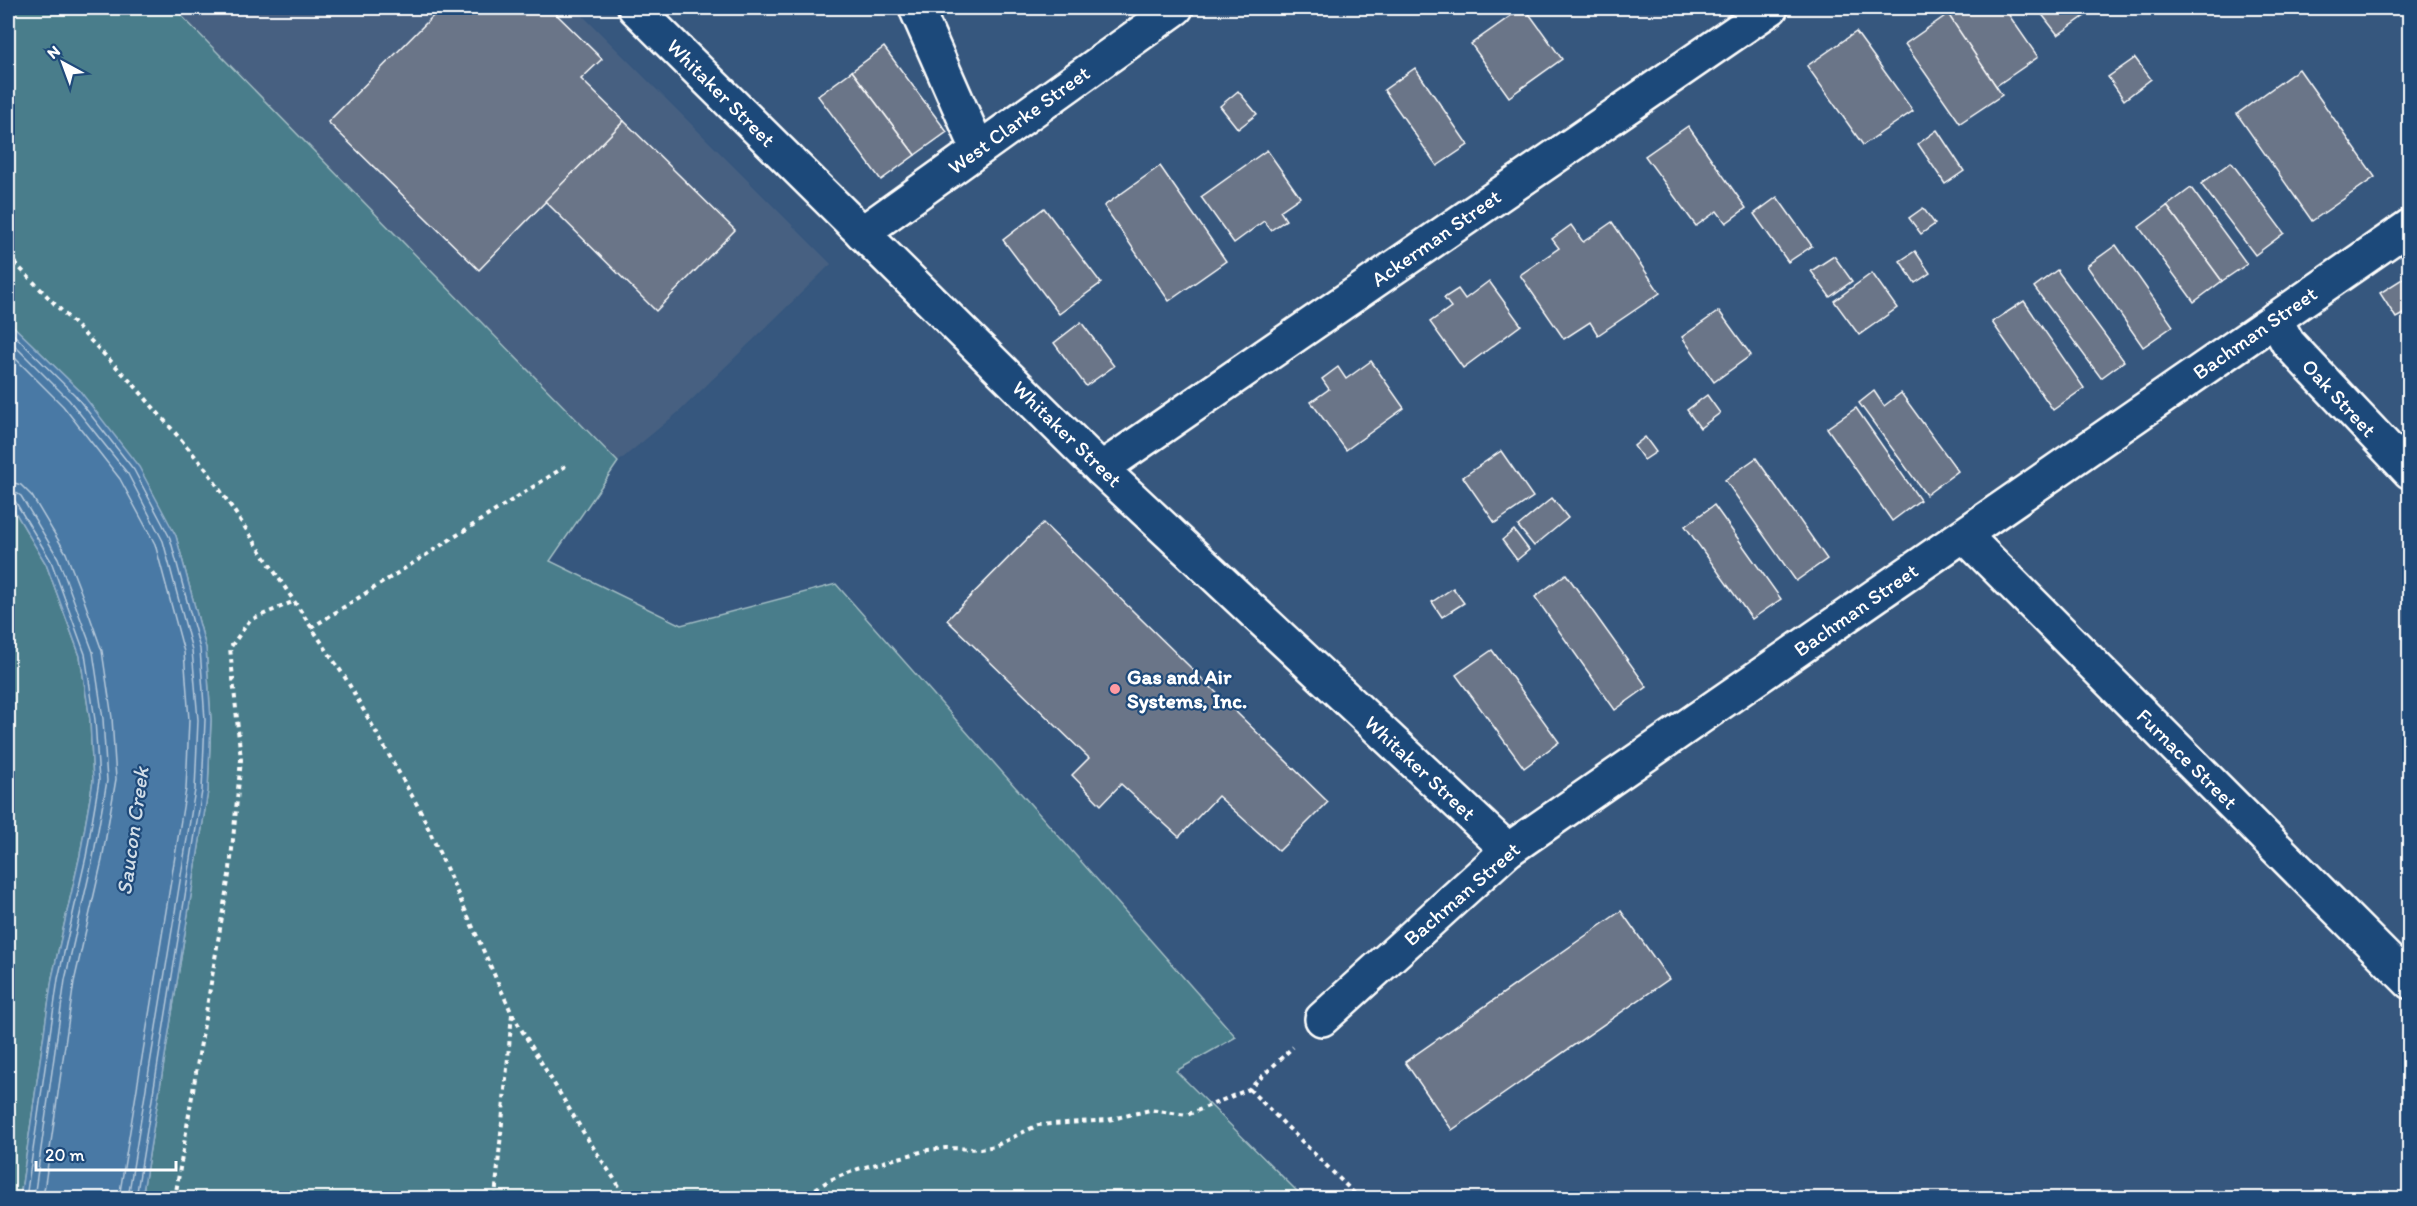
<svg xmlns="http://www.w3.org/2000/svg" width="2417" height="1206" viewBox="0 0 2417 1206" font-family="Itim,sans-serif">
	<style>
		.built { fill: #466081 }
		.green { fill: #487d8b; stroke: #a4bec5; stroke-width: 1.5 }
		.water { fill: #4979a5; stroke: #92afc9; stroke-width: 1.5 }
		.lines { fill: none; stroke-linecap: round; stroke-linejoin: round }
		.shore { stroke: #b6c9db; stroke-width: 1.5 }
		.building { fill: #6a7588; stroke: #fff; stroke-width: 1.5 }
		.minor-casing { stroke: #fff; stroke-width: 38 }
		.path { stroke: #fff; stroke-width: 4; stroke-dasharray: 4.5 4.5; stroke-linecap: butt }
		.minor { stroke: #1f4a7a; stroke-width: 33 }
		.poi-dot { fill: #ff9aa2; stroke: #1f4a7a; stroke-width: 2 }
		.labels { text-anchor: middle; stroke-width: 4.5; stroke-linejoin: round; paint-order: stroke }
		.street-label { font-size: 21px; fill: #fff; stroke: #1f4a7a }
		.poi-label { font-size: 21px; font-weight: bold; fill: #fff; stroke: #1f4a7a; text-anchor: start }
		.water-label { font-size: 22px; font-style: italic; fill: #d2dee8; stroke: #1f4a7a }
	</style>
	<rect width="100%" height="100%" fill="#36577e"/>
	<filter id="ink" filterUnits="userSpaceOnUse"><feTurbulence type="fractalNoise" baseFrequency=".0167" numOctaves="2"/><feDisplacementMap in="SourceGraphic" scale="12" xChannelSelector="R" yChannelSelector="G"/><feConvolveMatrix kernelMatrix="1 2 1 2 8 2 1 2 1" color-interpolation-filters="sRGB"/></filter>
	<g filter="url(#ink)">
		<path class="built" d="M 174,8 L 575,8 L 831,264 L 681,410 L 618,462 Z"/>
		<g class="green">
			<path d="M 8,8 L 174,8 L 618,462 L 550,561 L 681,625 L 836,584 L 1236,1037 L 1176,1071 L 1304,1198 L 142,1198 L 208,791 L 211,720 L 206,648 L 176,536 L 80,391 L 8,321 Z"/>
			<path d="M 8,500 L 46,564 L 80,656 L 90,720 L 93,781 L 80,855 L 52,978 L 20,1198 L 8,1198 Z"/>
		</g>
		<path class="water" d="M 8,321 L 80,391 L 139,467 L 176,536 L 206,648 L 211,720 L 208,791 L 142,1198 L 20,1198 L 52,978 L 80,855 L 93,781 L 90,720 L 80,656 L 46,564 L 8,500 Z"/>
		<g class="lines">
			<g class="shore">
				<path d="M 8,329 L 75,395 L 134,470 L 170,538 L 200,649 L 205,720 L 202,791 L 136,1198"/>
				<path d="M 8,339 L 69,400 L 128,474 L 163,541 L 192,650 L 198,720 L 195,790 L 128,1198"/>
				<path d="M 8,351 L 63,406 L 120,479 L 155,544 L 184,652 L 189,720 L 186,789 L 119,1198"/>
				<path d="M 8,481 L 21,485 L 32,496 L 66,553 L 84,600 L 102,651 L 112,718 L 116,779 L 102,860 L 74,982 L 43,1198"/>
				<path d="M 8,490 L 15,492 L 21,496 L 58,558 L 93,652 L 103,719 L 107,781 L 93,858 L 65,980 L 34,1198"/>
				<path d="M 8,498 L 15,501 L 51,561 L 85,654 L 95,720 L 99,781 L 86,857 L 58,979 L 26,1198"/>
			</g>
		</g>
		<g class="building">
			<path d="M 441,8 L 550,8 L 602,59 L 581,79 L 624,121 L 479,270 L 328,122 Z"/>
			<path d="M 1522,8 L 1525,8 L 1562,59 L 1509,97 L 1471,44 Z"/>
			<path d="M 1943,8 L 2004,8 L 2038,57 L 1996,86 Z"/>
			<path d="M 2037,8 L 2096,8 L 2058,35 Z"/>
			<path d="M 1948,14 L 2002,95 L 1960,123 L 1905,44 Z"/>
			<path d="M 1856,32 L 1913,111 L 1863,145 L 1807,66 Z"/>
			<path d="M 884,47 L 947,132 L 915,155 L 852,71 Z"/>
			<path d="M 2135,58 L 2151,79 L 2124,100 L 2108,77 Z"/>
			<path d="M 1415,68 L 1468,145 L 1437,166 L 1384,90 Z"/>
			<path d="M 2299,69 L 2375,177 L 2312,221 L 2237,114 Z"/>
			<path d="M 852,71 L 915,155 L 881,180 L 818,96 Z"/>
			<path d="M 1238,91 L 1257,114 L 1238,129 L 1220,106 Z"/>
			<path d="M 624,121 L 735,230 L 656,311 L 545,201 Z"/>
			<path d="M 1688,126 L 1746,208 L 1726,223 L 1717,211 L 1696,226 L 1645,156 Z"/>
			<path d="M 1937,130 L 1964,171 L 1945,184 L 1918,144 Z"/>
			<path d="M 1267,150 L 1300,197 L 1280,211 L 1286,220 L 1271,230 L 1264,221 L 1234,243 L 1201,197 Z"/>
			<path d="M 2231,162 L 2284,233 L 2255,255 L 2201,184 Z"/>
			<path d="M 1160,166 L 1226,261 L 1169,301 L 1104,206 Z"/>
			<path d="M 2191,188 L 2247,264 L 2222,281 L 2167,206 Z"/>
			<path d="M 1777,197 L 1812,246 L 1788,262 L 1754,214 Z"/>
			<path d="M 2167,206 L 2222,281 L 2194,302 L 2139,227 Z"/>
			<path d="M 1044,208 L 1101,283 L 1059,314 L 1003,240 Z"/>
			<path d="M 1923,208 L 1935,224 L 1921,234 L 1909,218 Z"/>
			<path d="M 1612,222 L 1660,293 L 1598,335 L 1590,322 L 1564,339 L 1520,275 L 1559,248 L 1552,239 L 1571,225 L 1583,242 Z"/>
			<path d="M 2116,245 L 2173,326 L 2143,347 L 2087,266 Z"/>
			<path d="M 1915,251 L 1930,273 L 1915,283 L 1900,261 Z"/>
			<path d="M 1834,256 L 1852,281 L 1830,297 L 1811,271 Z"/>
			<path d="M 2057,270 L 2124,361 L 2101,378 L 2034,287 Z"/>
			<path d="M 1872,273 L 1897,308 L 1859,335 L 1834,301 Z"/>
			<path d="M 2410,274 L 2410,310 L 2396,318 L 2380,293 Z"/>
			<path d="M 1489,281 L 1521,325 L 1463,368 L 1430,322 L 1451,307 L 1444,298 L 1458,289 L 1465,299 Z"/>
			<path d="M 2024,301 L 2084,388 L 2053,410 L 1992,322 Z"/>
			<path d="M 1719,311 L 1751,355 L 1714,382 L 1682,337 Z"/>
			<path d="M 1081,322 L 1114,366 L 1086,386 L 1054,343 Z"/>
			<path d="M 1371,361 L 1404,408 L 1346,450 L 1311,402 L 1329,389 L 1322,379 L 1338,367 L 1346,379 Z"/>
			<path d="M 1874,391 L 1884,406 L 1901,393 L 1958,471 L 1926,495 L 1859,403 Z"/>
			<path d="M 1707,395 L 1720,413 L 1700,428 L 1687,410 Z"/>
			<path d="M 1856,408 L 1920,500 L 1892,521 L 1827,428 Z"/>
			<path d="M 1645,437 L 1656,452 L 1644,460 L 1634,446 Z"/>
			<path d="M 1501,451 L 1533,497 L 1495,523 L 1463,477 Z"/>
			<path d="M 1756,458 L 1827,559 L 1796,581 L 1725,480 Z"/>
			<path d="M 1552,498 L 1568,518 L 1534,546 L 1518,526 Z"/>
			<path d="M 1714,505 L 1781,599 L 1752,619 L 1685,526 Z"/>
			<path d="M 1043,523 L 1328,802 L 1279,851 L 1218,796 L 1179,837 L 1121,784 L 1101,805 L 1072,775 L 1089,758 L 947,620 Z"/>
			<path d="M 1514,530 L 1529,550 L 1517,560 L 1502,540 Z"/>
			<path d="M 1566,574 L 1647,687 L 1615,710 L 1535,597 Z"/>
			<path d="M 1453,588 L 1464,603 L 1442,617 L 1432,602 Z"/>
			<path d="M 1492,650 L 1559,742 L 1524,768 L 1456,675 Z"/>
			<path d="M 1621,911 L 1669,979 L 1452,1130 L 1405,1062 Z"/>
		</g>
		<g class="lines">
			<g class="minor-casing">
				<g id="minor">
					<path d="M 635,8 L 1101,469 L 1508,850"/>
					<path d="M 916,8 L 978,149"/>
					<path d="M 862,233 L 1176,8"/>
					<path d="M 2275,319 L 2288,343 L 2410,472"/>
					<path d="M 1101,469 L 1771,8"/>
					<path d="M 1965,536 L 2410,982"/>
					<path d="M 1322,1019 L 1508,850 L 2410,226"/>
				</g>
			</g>
			<g class="path">
				<path d="M 8,256 L 134,385 L 206,469 L 346,679 L 420,810 L 512,1014 L 585,1135 L 627,1198"/>
				<path d="M 311,628 L 569,464"/>
				<path d="M 1249,1089 L 1359,1198"/>
				<path d="M 175,1198 L 230,869 L 241,760 L 230,648 L 250,620 L 295,601"/>
				<path d="M 495,1198 L 512,1014"/>
				<path d="M 800,1198 L 830,1180 L 858,1169 L 928,1150 L 946,1148 L 980,1149 L 995,1146 L 1038,1125 L 1108,1120 L 1150,1110 L 1187,1115 L 1249,1089 L 1293,1047"/>
			</g>
			<use href="#minor" class="minor"/>
		</g>
	</g>
	<circle class="poi-dot" cx="1115" cy="689" r="6"/>
	<g class="labels">
		<g class="street-label">
			<text transform="translate(721 93) rotate(45)" y="7">Whitaker Street</text>
			<text transform="translate(1019 120) rotate(-36)" y="7">West Clarke Street</text>
			<text transform="translate(1436 238) rotate(-35)" y="7">Ackerman Street</text>
			<text transform="translate(2255 333) rotate(-35)" y="7">Bachman Street</text>
			<text transform="translate(2339 398) rotate(47)" y="7">Oak Street</text>
			<text transform="translate(1067 434) rotate(44)" y="7">Whitaker Street</text>
			<text transform="translate(1856 610) rotate(-35)" y="7">Bachman Street</text>
			<text transform="translate(2187 759) rotate(45)" y="7">Furnace Street</text>
			<text transform="translate(1420 768) rotate(43)" y="7">Whitaker Street</text>
			<text transform="translate(1462 894) rotate(-41)" y="7">Bachman Street</text>
		</g>
		<g class="poi-label">
			<text x="1127" y="684">Gas and Air<tspan x="1127" dy="24">Systems, Inc.</tspan></text>
		</g>
		<g class="water-label">
			<text transform="translate(132 831) rotate(-82)" y="8">Saucon Creek</text>
		</g>
	</g>
	<rect width="2417" height="1206" fill="none" stroke="#1f4a7a" stroke-width="30"/>
	<rect x="15" y="15" width="2387" height="1176" fill="none" stroke="#fff" stroke-width="2" filter="url(#ink)"/>
	<g transform="translate(63 63) rotate(319)" stroke="#1f4a7a" stroke-width="4.5" paint-order="stroke">
	<path d="M0-4.5L10 22L0 15L-10 22Z" fill="#ffffff"/>
	<text y="-9" font-size="16" font-weight="bold" text-anchor="middle" fill="#ffffff">N</text>
	</g>
	<path d="M36 1161v9h140v-9" fill="none" stroke="#ffffff" stroke-width="3"/>
	<text x="45" y="1161" font-size="18" fill="#ffffff" stroke="#1f4a7a" stroke-width="4.5" paint-order="stroke">20 m</text>
</svg>
